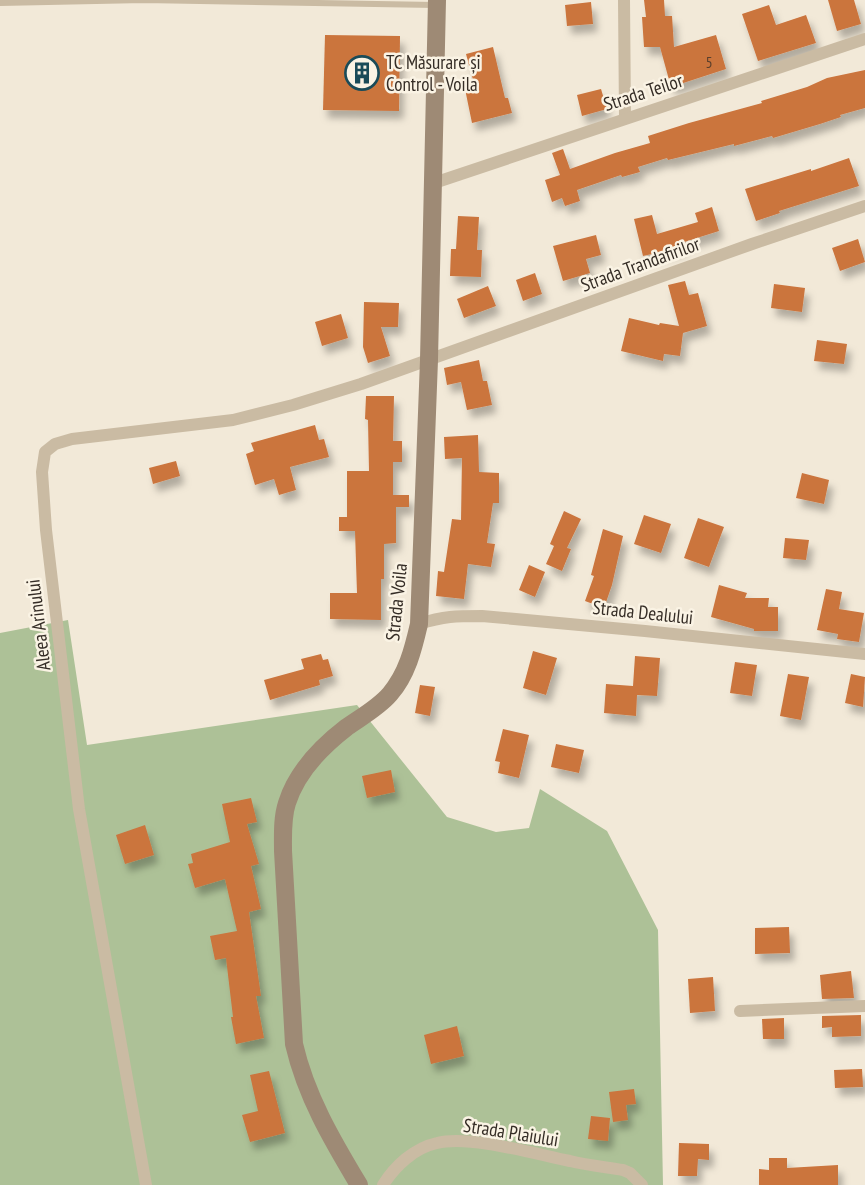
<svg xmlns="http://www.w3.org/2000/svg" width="865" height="1185" viewBox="0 0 865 1185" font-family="'PT Sans Narrow',sans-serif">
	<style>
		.green { fill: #adc197 }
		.building { fill: #cb743d; filter: url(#shadow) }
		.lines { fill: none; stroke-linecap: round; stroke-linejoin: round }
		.lane { stroke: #cabba3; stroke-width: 6 }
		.street { stroke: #cabba3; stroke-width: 12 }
		.secondary { stroke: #9e8a75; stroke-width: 18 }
		.labels { text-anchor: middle; stroke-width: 5; stroke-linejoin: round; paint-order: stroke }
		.number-label { font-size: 16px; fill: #5a3f2c }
		.poi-label { font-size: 19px; fill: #352d26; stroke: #faf3e4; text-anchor: start }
		.street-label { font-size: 19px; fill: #352d26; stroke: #faf3e4 }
	</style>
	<defs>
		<filter id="shadow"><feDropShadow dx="4.5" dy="8" stdDeviation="3.5" flood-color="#0004"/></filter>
	</defs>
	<rect width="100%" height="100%" fill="#f2e9d8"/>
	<path class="green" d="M 68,620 L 87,745 L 357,705 L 447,817 L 496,832 L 529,828 L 540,789 L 607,831 L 658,930 L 663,1185 L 0,1185 L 0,633 Z"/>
	<g class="building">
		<path d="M 644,0 L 664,0 L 665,16 L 672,16 L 674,47 L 716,35 L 726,69 L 671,87 L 660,47 L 644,47 L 642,17 L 646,17 Z"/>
		<path d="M 828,0 L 854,0 L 861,24 L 837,31 Z"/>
		<path d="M 591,2 L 593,24 L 567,26 L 565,5 Z"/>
		<path d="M 769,5 L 776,25 L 806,15 L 816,43 L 758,61 L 742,14 Z"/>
		<path d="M 325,35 L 400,36 L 399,111 L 323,110 Z"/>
		<path d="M 493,47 L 505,98 L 508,98 L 512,113 L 472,123 L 465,89 L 475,87 L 466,54 Z"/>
		<path d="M 865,70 L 865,108 L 840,115 L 841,117 L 820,124 L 773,138 L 772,136 L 734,146 L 734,144 L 668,160 L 667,158 L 638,167 L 640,172 L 622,177 L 621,175 L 577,190 L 580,201 L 565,206 L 562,198 L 552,202 L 545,180 L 560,175 L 552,153 L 563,149 L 570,169 L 615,153 L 650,143 L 648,136 L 689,123 L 762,103 L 761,101 L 807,87 L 827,78 Z"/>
		<path d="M 601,89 L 607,109 L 582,116 L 577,95 Z"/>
		<path d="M 849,158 L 859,186 L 779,211 L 780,213 L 756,221 L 745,189 L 811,169 L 811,171 Z"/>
		<path d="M 712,207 L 719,231 L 681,243 L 682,247 L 643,256 L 634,219 L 652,215 L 657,234 L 698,222 L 695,213 Z"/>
		<path d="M 458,216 L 479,217 L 477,250 L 482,250 L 481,277 L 450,276 L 451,249 L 456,249 Z"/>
		<path d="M 596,235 L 601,255 L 586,259 L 590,273 L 563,281 L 553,246 Z"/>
		<path d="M 858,239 L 865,262 L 840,271 L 832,248 Z"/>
		<path d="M 535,273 L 542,294 L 523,301 L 516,280 Z"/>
		<path d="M 685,281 L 689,295 L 698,293 L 707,326 L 683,333 L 680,356 L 664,354 L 663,361 L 621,351 L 629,318 L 659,325 L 660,323 L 679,326 L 668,285 Z"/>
		<path d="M 774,284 L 805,288 L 802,312 L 771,308 Z"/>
		<path d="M 488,286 L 496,306 L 464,318 L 457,299 Z"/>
		<path d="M 364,302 L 399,303 L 398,327 L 381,327 L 390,356 L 368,363 L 363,347 Z"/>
		<path d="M 341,314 L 348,338 L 322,346 L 315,322 Z"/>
		<path d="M 817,340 L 847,344 L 844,364 L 814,361 Z"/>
		<path d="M 479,360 L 483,381 L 487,381 L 492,405 L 467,410 L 461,382 L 447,385 L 444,368 Z"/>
		<path d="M 366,396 L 394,396 L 393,441 L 402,441 L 402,462 L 393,462 L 393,495 L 409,495 L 409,507 L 396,507 L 396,543 L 384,544 L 384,579 L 381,579 L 381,620 L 330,619 L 330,593 L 357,593 L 355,531 L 339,531 L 339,517 L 347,517 L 347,471 L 369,471 L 368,420 L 365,419 Z"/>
		<path d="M 315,425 L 319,440 L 324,439 L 329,457 L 290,467 L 296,490 L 279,495 L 274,479 L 255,485 L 246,454 L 254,451 L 251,443 Z"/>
		<path d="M 478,435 L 479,472 L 499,473 L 499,503 L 493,503 L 487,543 L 495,544 L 491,567 L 468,564 L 464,599 L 436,596 L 438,571 L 444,572 L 452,519 L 461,520 L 462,458 L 445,459 L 444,437 Z"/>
		<path d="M 176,461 L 180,476 L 153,484 L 149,468 Z"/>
		<path d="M 802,473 L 829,480 L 824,504 L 796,498 Z"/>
		<path d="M 564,511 L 581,519 L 567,548 L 571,549 L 562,571 L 546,564 L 554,546 L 550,544 Z"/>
		<path d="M 644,515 L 671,524 L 661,553 L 634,544 Z"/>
		<path d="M 698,518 L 724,527 L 709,567 L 684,558 Z"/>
		<path d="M 603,529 L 623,536 L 612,585 L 604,608 L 585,601 L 594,576 L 591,575 Z"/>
		<path d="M 785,538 L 809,540 L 806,560 L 783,558 Z"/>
		<path d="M 529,565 L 545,572 L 535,597 L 519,590 Z"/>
		<path d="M 719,585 L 747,593 L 745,598 L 769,598 L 768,607 L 778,607 L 778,631 L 754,631 L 754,629 L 711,617 Z"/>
		<path d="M 826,589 L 842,592 L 839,609 L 864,613 L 859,642 L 837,639 L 838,634 L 817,630 Z"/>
		<path d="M 533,651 L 557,658 L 546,695 L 523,688 Z"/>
		<path d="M 321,654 L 323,660 L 328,659 L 333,676 L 319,680 L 320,685 L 270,700 L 264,680 L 304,669 L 301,659 Z"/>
		<path d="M 635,656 L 660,658 L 657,696 L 637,695 L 636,716 L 604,713 L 606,684 L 633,686 Z"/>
		<path d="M 735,662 L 757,665 L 752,696 L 730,693 Z"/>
		<path d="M 788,674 L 809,677 L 801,720 L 780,716 Z"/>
		<path d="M 851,674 L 865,677 L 863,707 L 845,703 Z"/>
		<path d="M 420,685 L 435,687 L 430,716 L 415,713 Z"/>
		<path d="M 503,729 L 529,735 L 519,778 L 498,773 L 500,762 L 495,761 Z"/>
		<path d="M 556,744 L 584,750 L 579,773 L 551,767 Z"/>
		<path d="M 391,770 L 395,792 L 367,798 L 362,776 Z"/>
		<path d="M 251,798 L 257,822 L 247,824 L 259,864 L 251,866 L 261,909 L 249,912 L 261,996 L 256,996 L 264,1038 L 236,1044 L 231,1017 L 233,1017 L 226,958 L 215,960 L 210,936 L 237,931 L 225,879 L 195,888 L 188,864 L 193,863 L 191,854 L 230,842 L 222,804 Z"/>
		<path d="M 145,825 L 154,855 L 125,864 L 116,835 Z"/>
		<path d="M 789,927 L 790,953 L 755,954 L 755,928 Z"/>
		<path d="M 851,971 L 854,998 L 822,999 L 820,975 Z"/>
		<path d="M 713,977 L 715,1011 L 690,1013 L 688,979 Z"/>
		<path d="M 861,1015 L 861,1036 L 832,1037 L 832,1027 L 822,1028 L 822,1016 Z"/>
		<path d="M 784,1018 L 784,1039 L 763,1039 L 762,1019 Z"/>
		<path d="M 457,1026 L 464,1056 L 431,1064 L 424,1035 Z"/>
		<path d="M 862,1069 L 863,1087 L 835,1088 L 834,1070 Z"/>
		<path d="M 269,1071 L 285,1133 L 250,1142 L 242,1115 L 258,1111 L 250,1075 Z"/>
		<path d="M 634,1089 L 636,1104 L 626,1105 L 628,1120 L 613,1122 L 609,1092 Z"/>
		<path d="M 591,1116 L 610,1118 L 608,1141 L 588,1139 Z"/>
		<path d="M 679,1143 L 709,1144 L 709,1160 L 698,1159 L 697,1176 L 678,1176 Z"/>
		<path d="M 769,1158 L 787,1158 L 787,1168 L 838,1165 L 838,1185 L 759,1185 L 759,1169 L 769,1170 Z"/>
	</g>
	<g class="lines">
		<path class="lane" d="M 0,3 L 144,0 L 435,5"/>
		<g class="street">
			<path d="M 624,0 L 625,118"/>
			<path d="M 434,183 L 865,39"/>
			<path d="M 419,624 C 444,616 456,616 482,616 L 645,631 L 865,654"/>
			<path d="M 740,1011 L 865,1006"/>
			<path d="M 146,1185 L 79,809 L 46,530 L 42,472 L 45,452 L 55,444 L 72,439 L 233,420 L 293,405 L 361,384 L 752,244 L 865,206"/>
			<path d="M 383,1185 C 395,1166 414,1148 437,1143 C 470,1135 535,1154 570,1161 C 587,1165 605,1167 623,1170 L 630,1173 L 642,1185"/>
		</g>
		<path class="secondary" d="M 359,1185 C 332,1140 306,1096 294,1044 L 283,851 C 283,836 282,818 287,803 C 297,771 321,747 347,727 C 361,717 378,708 390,694 C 407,674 413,650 419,624 L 429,360 L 437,0"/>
	</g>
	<defs>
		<g id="building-ring" transform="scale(1.75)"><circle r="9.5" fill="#faf3e4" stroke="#1a4b58" stroke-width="1.5"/><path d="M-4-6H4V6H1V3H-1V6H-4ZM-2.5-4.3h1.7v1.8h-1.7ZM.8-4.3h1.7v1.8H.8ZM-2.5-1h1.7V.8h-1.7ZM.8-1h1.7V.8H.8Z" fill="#1a4b58"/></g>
	</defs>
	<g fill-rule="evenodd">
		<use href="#building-ring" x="362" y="73"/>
	</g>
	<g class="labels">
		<g class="number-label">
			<text x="709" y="68">5</text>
		</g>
		<g class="poi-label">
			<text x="386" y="69">TC Măsurare și<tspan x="386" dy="22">Control - Voila</tspan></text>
		</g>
		<g class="street-label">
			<text transform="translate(643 92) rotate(-18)" y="7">Strada Teilor</text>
			<text transform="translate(640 264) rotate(-20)" y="7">Strada Trandafirilor</text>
			<text transform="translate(396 602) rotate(-84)" y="7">Strada Voila</text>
			<text transform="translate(643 612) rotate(6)" y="7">Strada Dealului</text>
			<text transform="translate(38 625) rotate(-97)" y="7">Aleea Arinului</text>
			<text transform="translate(511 1132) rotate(9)" y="7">Strada Plaiului</text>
		</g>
	</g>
</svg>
